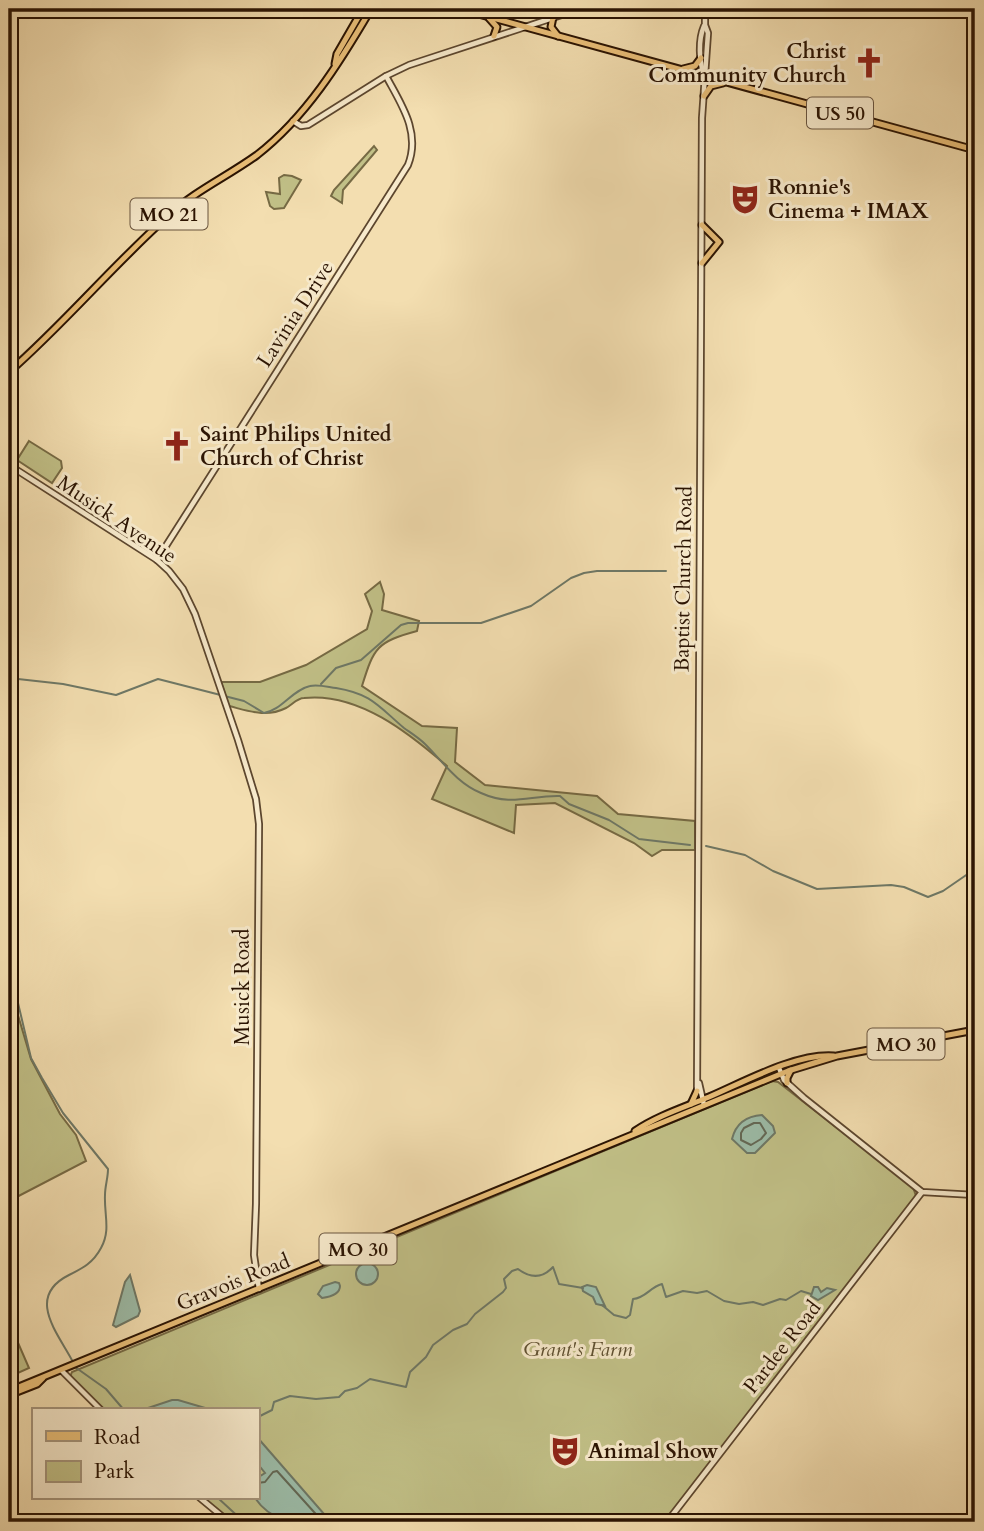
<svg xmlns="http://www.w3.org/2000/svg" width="984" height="1531" viewBox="0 0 984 1531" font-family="Cardo,serif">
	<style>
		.green { fill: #c1c087; stroke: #766a44; stroke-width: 2 }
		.water { fill: #9cbca8; stroke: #6e7866; stroke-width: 2 }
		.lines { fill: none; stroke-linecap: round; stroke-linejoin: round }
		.shore { stroke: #636855; stroke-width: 2 }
		.stream { stroke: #6e7866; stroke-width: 2 }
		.minor-casing { stroke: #5c462e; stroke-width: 8 }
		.major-casing { stroke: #2a1302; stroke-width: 9 }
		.minor { stroke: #f7eacc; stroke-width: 4.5 }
		.major { stroke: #eabf78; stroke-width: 5 }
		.labels { text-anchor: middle; stroke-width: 6; stroke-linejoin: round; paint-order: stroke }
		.shield { fill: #f7eacc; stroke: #68543f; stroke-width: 2 }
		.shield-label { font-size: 19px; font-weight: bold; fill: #2a1302 }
		.poi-label { font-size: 21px; font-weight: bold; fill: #2a1302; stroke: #f7eacc; text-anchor: start }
		.street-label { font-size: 21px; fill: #2a1302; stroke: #f7eacc }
		.park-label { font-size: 21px; font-style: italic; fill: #5f5031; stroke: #f7eacc }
	</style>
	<rect width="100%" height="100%" fill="#f3deb0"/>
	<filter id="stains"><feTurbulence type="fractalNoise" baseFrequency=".00286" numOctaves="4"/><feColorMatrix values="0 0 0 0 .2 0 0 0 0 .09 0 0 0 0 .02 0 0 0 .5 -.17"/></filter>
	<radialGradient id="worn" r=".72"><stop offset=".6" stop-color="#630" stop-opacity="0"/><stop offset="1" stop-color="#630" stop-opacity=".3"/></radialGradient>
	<g class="green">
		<path d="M 374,146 L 377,150 L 343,190 L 342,203 L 331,196 L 334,190 Z"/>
		<path d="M 284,175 L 292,176 L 301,180 L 284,208 L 274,209 L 270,206 L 266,192 L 280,194 L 279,178 Z"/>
		<path d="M 29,441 L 61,461 L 62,468 L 52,483 L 17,460 Z"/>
		<path d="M 380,582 L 384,594 L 382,610 L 419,621 L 417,631 C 377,642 374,647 362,686 L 422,726 L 457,728 L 455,762 L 485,785 L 597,796 L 618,814 L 695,821 L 695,850 L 662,850 L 652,856 L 634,843 L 555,803 L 516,805 L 514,833 L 432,799 L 447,766 C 409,733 358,692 304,698 C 297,698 292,705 286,708 C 266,718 249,711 229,706 L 221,682 L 260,682 L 306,665 L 367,629 L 372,611 L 365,594 Z"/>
		<path d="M 9,985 L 31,1059 L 60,1114 L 76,1135 L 86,1161 L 9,1201 Z"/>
		<path d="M 772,1081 L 778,1082 L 913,1187 L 916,1196 L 665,1522 L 231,1522 L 203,1498 L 257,1498 L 257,1410 L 105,1410 L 70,1377 L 72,1372 Z"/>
		<path d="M 9,1322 L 29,1368 L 9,1377 Z"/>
	</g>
	<g class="water">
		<path d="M 762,1115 L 773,1126 L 775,1133 L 755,1153 L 747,1153 L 732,1139 C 736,1123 746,1116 762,1115 Z"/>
		<circle cx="367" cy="1274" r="11"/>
		<path d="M 130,1275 L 140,1311 L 138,1316 L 116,1327 L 113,1325 L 125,1282 Z"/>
		<path d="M 335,1282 L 339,1283 L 340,1286 C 340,1295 329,1297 322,1298 L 318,1294 L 323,1286 Z"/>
		<path d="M 587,1285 L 596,1287 L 605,1306 L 596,1304 L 593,1297 L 583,1291 L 582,1287 Z"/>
		<path d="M 814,1287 L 818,1287 L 821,1292 L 827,1288 L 835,1290 L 818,1300 L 811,1296 Z"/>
		<path d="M 172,1400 L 178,1400 L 212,1410 L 142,1410 Z"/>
		<path d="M 257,1437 L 331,1522 C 300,1522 274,1526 255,1498 L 257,1498 L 257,1478 L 265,1473 L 257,1463 Z"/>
	</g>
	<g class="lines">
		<g class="shore">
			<path d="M 754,1123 L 760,1123 L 766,1133 L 761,1139 L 751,1145 L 741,1140 L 741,1133 L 744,1128 Z"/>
			<path d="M 257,1483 L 265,1482 L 273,1472 L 277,1471 L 323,1522"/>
		</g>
		<g class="stream">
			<path d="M 9,678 L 63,684 L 116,695 L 158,679 L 244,701 L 264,713 C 282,710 292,690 310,686 C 318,684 328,687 336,688 C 372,694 378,706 404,728 C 411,733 419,738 425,744 C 443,762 457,783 481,793 C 512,807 530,795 560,796 L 569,804 L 609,820 L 639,839 L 690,845"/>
			<path d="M 321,684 L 336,668 L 361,660 L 401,625 L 408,623 L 481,623 L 531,606 L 571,578 L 584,573 L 597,571 L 666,571"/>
			<path d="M 706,846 L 745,855 L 773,871 L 817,889 L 891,885 L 904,887 L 928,897 L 943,891 L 975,869"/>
			<path d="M 9,986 L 18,1003 L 31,1058 L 42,1078 L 63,1113 L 108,1169 C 108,1178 105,1186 105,1195 C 104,1215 111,1230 101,1248 C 93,1263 83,1268 69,1275 C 25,1297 58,1333 73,1362"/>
			<path d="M 602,1305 L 614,1315 L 626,1318 L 630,1315 L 633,1299 C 646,1298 650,1287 662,1284 L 666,1297 L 683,1291 L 697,1293 L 707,1291 L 724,1301 L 739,1304 L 753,1302 L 763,1305 L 780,1299 L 786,1300 L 801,1291 L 811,1294"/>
			<path d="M 75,1367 L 106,1389 L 124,1410"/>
			<path d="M 260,1416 L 272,1410 L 274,1402 L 290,1396 L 316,1399 L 339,1397 L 345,1391 L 357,1388 L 370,1379 L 406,1387 L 410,1372 L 426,1357 L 433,1345 L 453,1330 L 467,1324 L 475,1314 L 503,1292 L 506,1288 L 504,1279 L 512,1271 L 518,1269 C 530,1278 542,1279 553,1267 L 559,1284 L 583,1288"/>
			<path d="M 218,1498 L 244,1522"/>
		</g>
		<g class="minor-casing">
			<g id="minor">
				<path d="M 704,75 C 699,61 698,40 704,26"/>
				<path d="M 293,121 L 301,126 L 308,125 L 386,76 L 409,65 L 580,9"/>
				<path d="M 9,465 L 157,560 L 169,571 L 183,589 L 195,614 L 238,740 L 256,799 L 259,824 L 256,1204 L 254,1255 L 259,1289"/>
				<path d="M 157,560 L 408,165 C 421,132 401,104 386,76"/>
				<path d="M 779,1068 L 784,1080 L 804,1098 L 922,1192 L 975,1195"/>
				<path d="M 699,1083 L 704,1105"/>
				<path d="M 697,1091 L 702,118 L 708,33 L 705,25 L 705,9"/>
				<path d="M 62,1371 L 101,1410"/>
				<path d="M 200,1498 L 229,1522"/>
				<path d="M 667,1522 L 922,1192"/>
			</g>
		</g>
		<g class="major-casing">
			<g id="major">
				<path d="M 441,9 L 462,11"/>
				<path d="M 460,9 L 975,150"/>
				<path d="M 553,17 L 551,27 L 558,36"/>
				<path d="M 489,18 L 497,27 L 494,36"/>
				<path d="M 335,64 L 337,54 L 363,9"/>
				<path d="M 683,69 L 695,66 L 701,58"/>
				<path d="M 704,96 L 711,86 L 723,83"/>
				<path d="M 702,263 L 719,242 L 702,225"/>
				<path d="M 9,372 C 65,323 113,265 169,215 C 195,191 228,176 257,155 C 306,117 340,62 371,9"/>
				<path d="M 787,1083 L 787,1078 L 791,1070"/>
				<path d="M 691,1104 L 697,1091"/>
				<path d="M 635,1131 C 657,1116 685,1107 709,1097 C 744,1082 796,1053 834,1056"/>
				<path d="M 9,1391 L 788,1071 L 837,1056 L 975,1030"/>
				<path d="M 9,1395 L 37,1384 L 43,1378"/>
			</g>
		</g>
		<use href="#minor" class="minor"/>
		<use href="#major" class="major"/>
	</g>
	<defs>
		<g id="church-bare" transform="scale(2.415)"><path d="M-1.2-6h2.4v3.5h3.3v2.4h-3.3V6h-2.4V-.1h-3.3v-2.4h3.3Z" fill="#8f2418" stroke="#f7eacc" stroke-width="2.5" paint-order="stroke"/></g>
		<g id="theatre-bare" transform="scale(2.415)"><path d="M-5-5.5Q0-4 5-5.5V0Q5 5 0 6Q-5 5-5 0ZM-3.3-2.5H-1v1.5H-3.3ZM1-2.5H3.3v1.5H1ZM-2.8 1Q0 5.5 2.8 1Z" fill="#8f2418" stroke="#f7eacc" stroke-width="2.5" paint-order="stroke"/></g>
	</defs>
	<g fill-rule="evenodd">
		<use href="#church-bare" x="869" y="63"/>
		<use href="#theatre-bare" x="745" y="199"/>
		<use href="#church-bare" x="177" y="446"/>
		<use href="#theatre-bare" x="565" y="1451"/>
	</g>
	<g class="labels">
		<g class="shield">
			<rect x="807" y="97.5" width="66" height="31" rx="5"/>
			<rect x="130.5" y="198.5" width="77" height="31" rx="5"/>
			<rect x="867.5" y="1028.5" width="77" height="31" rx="5"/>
			<rect x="319.5" y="1233.5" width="77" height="31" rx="5"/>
		</g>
		<g class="shield-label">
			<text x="840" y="120">US 50</text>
			<text x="169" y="221">MO 21</text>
			<text x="906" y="1051">MO 30</text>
			<text x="358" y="1256">MO 30</text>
		</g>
		<g class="poi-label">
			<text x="846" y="58" text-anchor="end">Christ<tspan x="846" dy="24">Community Church</tspan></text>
			<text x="768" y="194">Ronnie's<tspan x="768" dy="24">Cinema + IMAX</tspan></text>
			<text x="200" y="441">Saint Philips United<tspan x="200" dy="24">Church of Christ</tspan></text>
			<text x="588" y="1458">Animal Show</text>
		</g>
		<g class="street-label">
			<text transform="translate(295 314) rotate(-57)" y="7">Lavinia Drive</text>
			<text transform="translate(117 519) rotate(34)" y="7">Musick Avenue</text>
			<text transform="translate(683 579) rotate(-89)" y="7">Baptist Church Road</text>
			<text transform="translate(242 987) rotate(-90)" y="7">Musick Road</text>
			<text transform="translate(233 1282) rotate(-22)" y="7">Gravois Road</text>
			<text transform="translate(782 1347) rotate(-52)" y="7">Pardee Road</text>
		</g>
		<g class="park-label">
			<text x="578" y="1356">Grant's Farm</text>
		</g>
	</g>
	<rect width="984" height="1531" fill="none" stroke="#f3deb0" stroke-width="35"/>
	<rect x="10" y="10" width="963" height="1510" fill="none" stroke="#2a1302" stroke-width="3.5"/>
	<rect x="18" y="18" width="949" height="1496" fill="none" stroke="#2a1302" stroke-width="2"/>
	<rect x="32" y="1408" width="228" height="91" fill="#f7eacc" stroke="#a5947b" stroke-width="2"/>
	<rect x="46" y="1431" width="35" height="10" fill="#eabf78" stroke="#a5947b" stroke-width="2"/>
	<text x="94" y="1444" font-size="21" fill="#2a1302">Road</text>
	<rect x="46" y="1461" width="35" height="21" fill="#c1c087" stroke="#a5947b" stroke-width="2"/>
	<text x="94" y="1478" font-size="21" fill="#2a1302">Park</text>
	<rect width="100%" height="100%" filter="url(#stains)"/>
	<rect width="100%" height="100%" fill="url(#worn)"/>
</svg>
